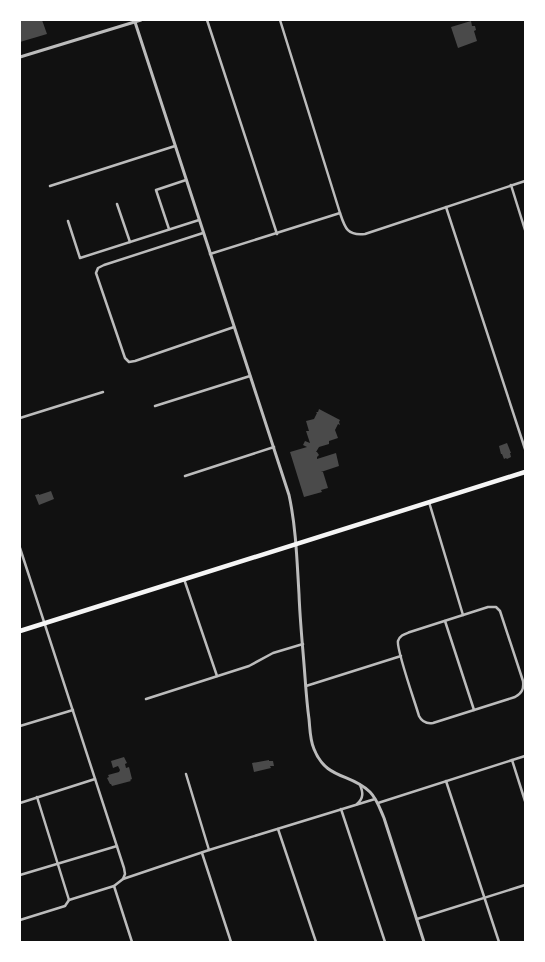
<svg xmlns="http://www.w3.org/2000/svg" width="545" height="962" viewBox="0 0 545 962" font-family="Rubik,sans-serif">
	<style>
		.building { fill: #4a4a4a }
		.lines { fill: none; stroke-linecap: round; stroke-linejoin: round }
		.minor { stroke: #bcbcbc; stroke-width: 2.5 }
		.tertiary { stroke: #bcbcbc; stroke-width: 3 }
		.trunk { stroke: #f5f5f5; stroke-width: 4.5 }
	</style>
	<rect width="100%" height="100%" fill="#111"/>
	<g class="building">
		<path d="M 20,20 L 42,20 L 47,34 L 20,42 Z"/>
		<path d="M 471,21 L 472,26 L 475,26 L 476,30 L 474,31 L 477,41 L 458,48 L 451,27 Z"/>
		<path d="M 319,409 L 340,420 L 339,422 L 340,425 L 338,424 L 335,430 L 338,438 L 329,441 L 329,444 L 319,447 L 316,452 L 317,452 L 319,455 L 317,457 L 317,459 L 336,453 L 339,466 L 321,472 L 323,472 L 328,488 L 321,490 L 322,492 L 304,497 L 290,452 L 307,447 L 303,445 L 305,441 L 310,443 L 306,431 L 309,431 L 306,421 L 314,419 L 317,413 L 316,412 L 318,412 Z"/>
		<path d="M 507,443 L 511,453 L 510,453 L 511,457 L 507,459 L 506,458 L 504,459 L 502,454 L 501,454 L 499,446 Z"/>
		<path d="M 51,491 L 54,499 L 39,505 L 35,495 L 39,494 L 39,495 Z"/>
		<path d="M 124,757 L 127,763 L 125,764 L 126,768 L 129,767 L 132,779 L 130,780 L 131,781 L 112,786 L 111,784 L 110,784 L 107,778 L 109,777 L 108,775 L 119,772 L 120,770 L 118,766 L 113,768 L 111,761 Z"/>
		<path d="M 269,760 L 269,761 L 273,761 L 274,766 L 270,766 L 271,768 L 254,772 L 252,763 Z"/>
	</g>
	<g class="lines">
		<g class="minor">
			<path d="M 207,20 L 277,234"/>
			<path d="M 280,20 L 340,213 C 345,228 347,236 365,234 L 525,181"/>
			<path d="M 511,185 L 525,230"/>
			<path d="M 50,186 L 175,146"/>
			<path d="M 117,204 L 130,242"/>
			<path d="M 446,207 L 525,449"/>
			<path d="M 68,221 L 80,258 L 199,220"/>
			<path d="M 169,229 L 156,190 L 186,180"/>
			<path d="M 203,233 L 104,265 L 98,268 L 96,273 L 125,358 L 129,362 L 135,361 L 234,327"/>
			<path d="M 210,254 L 340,213"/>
			<path d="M 155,406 L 250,376"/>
			<path d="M 20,418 L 103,392"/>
			<path d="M 185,476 L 274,447"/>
			<path d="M 429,502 L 463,615"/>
			<path d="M 20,548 L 124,868 L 125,874 L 123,879"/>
			<path d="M 184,579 L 217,676"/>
			<path d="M 488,607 L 496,607 L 500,611 L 523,681 C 524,689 522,693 515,697 L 433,723 C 426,724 422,722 419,716 C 416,705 396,649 398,641 C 400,635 405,634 410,632 Z"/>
			<path d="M 445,621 L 474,710"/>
			<path d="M 306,686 L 401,656"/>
			<path d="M 146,699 L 249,666 L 273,653 L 303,644"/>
			<path d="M 20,726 L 73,710"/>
			<path d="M 512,760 L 525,801"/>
			<path d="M 186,774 L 209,850"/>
			<path d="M 446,781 L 499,942"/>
			<path d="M 37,797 L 69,900"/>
			<path d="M 20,803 L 95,779"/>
			<path d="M 378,803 L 525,756"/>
			<path d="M 357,804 C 364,798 363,792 360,785"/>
			<path d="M 341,809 L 385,942"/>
			<path d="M 278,829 L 316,942"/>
			<path d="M 202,853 L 231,942"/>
			<path d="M 20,875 L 117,846"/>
			<path d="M 114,886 L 132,942"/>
			<path d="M 417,919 L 525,885"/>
			<path d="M 20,920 L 65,906 L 69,900 L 114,886 L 123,879 L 209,850 L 375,799"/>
		</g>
		<g class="tertiary">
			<path d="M 135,22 L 289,495 C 296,527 297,561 299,594 C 300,622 303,649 305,677 C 306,691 307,705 309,719 C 310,729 310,740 314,749 C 326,780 351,773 370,792 C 377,799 380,809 384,818 L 424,942"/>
			<path d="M 20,57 L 141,20"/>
		</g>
		<path class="trunk" d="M 20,631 L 525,472"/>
	</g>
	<rect width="545" height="962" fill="none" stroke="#ffffff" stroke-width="42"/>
</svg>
